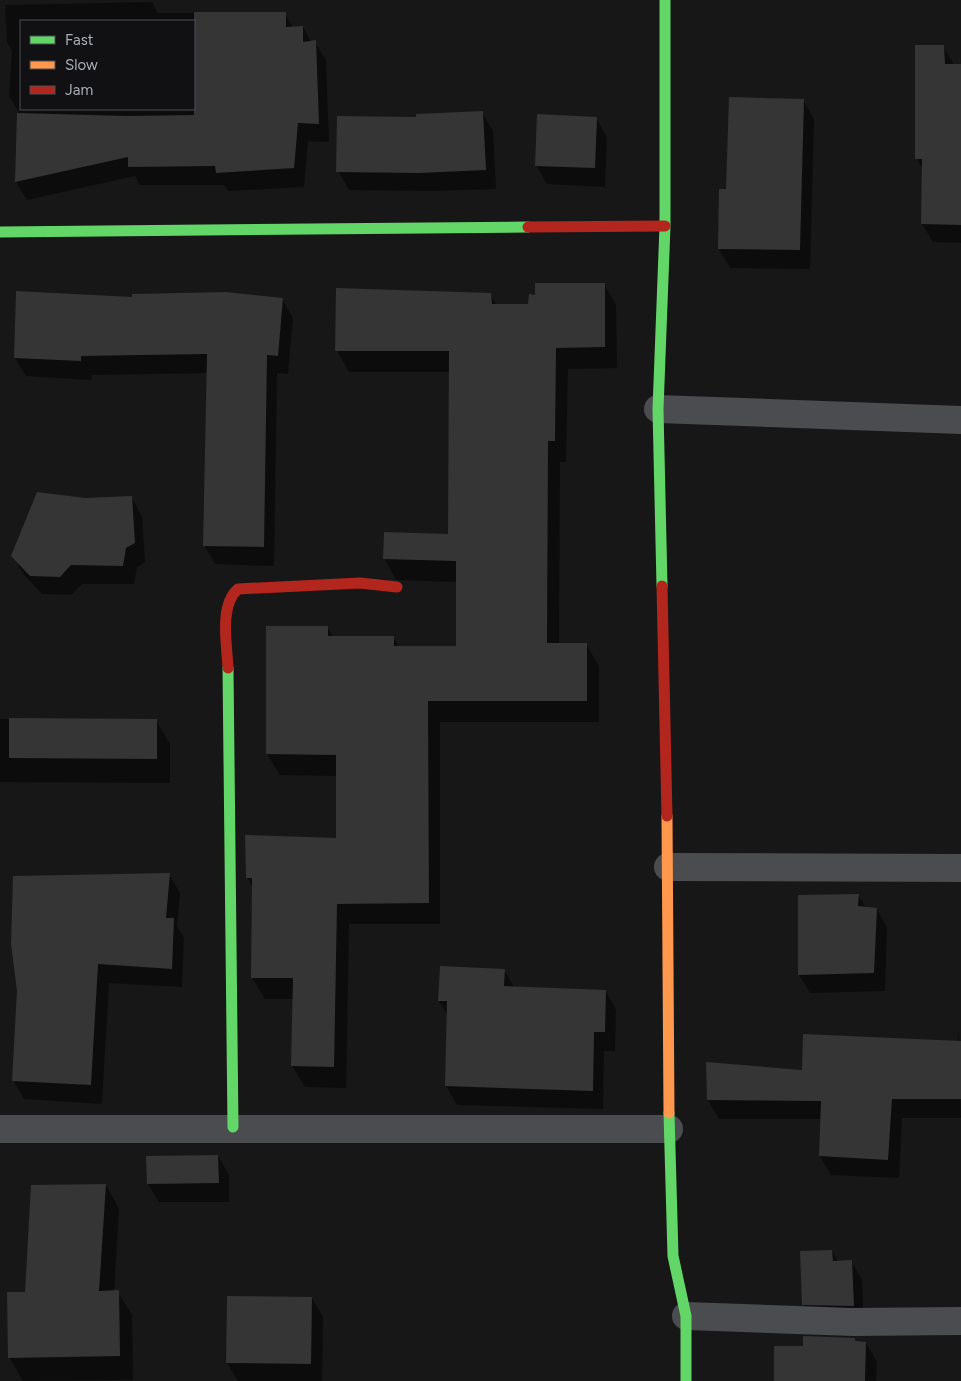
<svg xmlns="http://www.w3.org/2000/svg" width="961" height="1381" viewBox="0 0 961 1381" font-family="Figtree,sans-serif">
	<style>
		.shadow { fill: #0007; fill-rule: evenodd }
		.building { fill: #353536 }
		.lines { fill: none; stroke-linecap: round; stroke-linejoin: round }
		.street { stroke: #4b4c50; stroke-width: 28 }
		.fast { stroke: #63d668; stroke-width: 11 }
		.slow { stroke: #ff974d; stroke-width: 11 }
		.jam { stroke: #b3261e; stroke-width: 11 }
	</style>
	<rect width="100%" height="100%" fill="#171717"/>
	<g class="shadow">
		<path d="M 152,2 L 158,13 L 285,13 L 293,28 L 303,27 L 311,42 L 315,42 L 326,60 L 329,142 L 308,141 L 304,187 L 228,191 L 224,185 L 140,185 L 135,176 L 27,200 L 16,182 L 19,112 L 9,96 L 12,51 L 7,42 L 5,5 ZM 21,21 L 194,21 L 194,109 L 21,109 Z"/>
		<path d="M 943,46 L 954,65 L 961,65 L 961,243 L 933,242 L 922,224 L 923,170 L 917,159 Z"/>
		<path d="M 803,100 L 814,119 L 810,269 L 730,268 L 719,249 L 727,191 Z"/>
		<path d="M 482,112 L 493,131 L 496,189 L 430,191 L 349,190 L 338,171 L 418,118 Z"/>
		<path d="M 596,118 L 607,137 L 605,187 L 547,184 L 536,165 Z"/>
		<path d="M 604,284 L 616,305 L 617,368 L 568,369 L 566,462 L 560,462 L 559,644 L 586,644 L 599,666 L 599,722 L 440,722 L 440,924 L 349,924 L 346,1088 L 305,1087 L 292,1066 L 294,999 L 265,999 L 252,978 L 253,888 L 247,877 L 337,839 L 338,776 L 280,775 L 267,754 L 327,627 L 333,637 L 393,637 L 399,647 L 457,647 L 457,582 L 396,580 L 384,558 L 449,535 L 450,372 L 349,372 L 337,351 L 490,294 L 497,306 L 530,306 L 536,296 Z"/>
		<path d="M 133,299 L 282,299 L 293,318 L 288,374 L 277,373 L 274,566 L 215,564 L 204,545 L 208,373 L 92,375 L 91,380 L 26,376 L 15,358 Z"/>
		<path d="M 132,498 L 142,517 L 145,562 L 137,567 L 134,584 L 82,584 L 71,595 L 42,594 L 24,575 L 13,556 L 85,499 Z"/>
		<path d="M 0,719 L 156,720 L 170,744 L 170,783 L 0,782 Z"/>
		<path d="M 169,874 L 180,893 L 177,926 L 184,938 L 182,987 L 109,983 L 102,1104 L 24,1099 L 13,1080 L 18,991 Z"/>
		<path d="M 858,895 L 866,908 L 877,909 L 887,928 L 885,991 L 810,993 L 799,975 Z"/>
		<path d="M 504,970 L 514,987 L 606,991 L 616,1010 L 615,1051 L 604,1051 L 603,1109 L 457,1105 L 446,1086 L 448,1016 L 439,1001 Z"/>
		<path d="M 959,1029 L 961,1118 L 902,1118 L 899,1178 L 831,1175 L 820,1156 L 821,1119 L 719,1119 L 708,1100 L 803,1071 L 958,1042 Z"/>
		<path d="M 218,1156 L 229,1175 L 229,1202 L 159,1202 L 148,1184 Z"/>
		<path d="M 106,1185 L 119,1209 L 114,1292 L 118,1292 L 132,1315 L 133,1380 L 23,1381 L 9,1357 L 26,1293 Z"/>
		<path d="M 832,1251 L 838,1262 L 851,1261 L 862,1280 L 864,1325 L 814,1323 L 803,1304 Z"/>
		<path d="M 312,1298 L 323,1317 L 322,1381 L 238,1381 L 227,1363 Z"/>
		<path d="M 854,1339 L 856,1342 L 866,1343 L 877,1362 L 876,1381 L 775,1381 L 805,1348 Z"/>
	</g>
	<g class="building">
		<path d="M 194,12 L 286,12 L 286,27 L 303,26 L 303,42 L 316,40 L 319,124 L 298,123 L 294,168 L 216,173 L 215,166 L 128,167 L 128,157 L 15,182 L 17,113 L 128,116 L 194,115 Z"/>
		<path d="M 915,45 L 944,45 L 945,64 L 961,64 L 961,225 L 921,224 L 922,159 L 915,159 Z"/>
		<path d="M 729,97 L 804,99 L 800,250 L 718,249 L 719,189 L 726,189 Z"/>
		<path d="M 483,111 L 486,170 L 419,173 L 336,172 L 337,116 L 416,117 L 416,114 Z"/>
		<path d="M 537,114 L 597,117 L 595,168 L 535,166 Z"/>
		<path d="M 535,283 L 605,283 L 605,347 L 556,348 L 555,441 L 548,441 L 547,643 L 587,643 L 587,701 L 428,701 L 429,903 L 337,904 L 334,1067 L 291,1066 L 293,978 L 251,978 L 252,878 L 246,878 L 245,835 L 336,838 L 336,755 L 266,754 L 266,626 L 328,626 L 328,636 L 394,636 L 394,646 L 456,646 L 456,561 L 383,559 L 384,532 L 448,534 L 449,351 L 335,351 L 336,288 L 491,293 L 492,304 L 528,304 L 529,294 L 535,295 Z"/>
		<path d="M 16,291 L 132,297 L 132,294 L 226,292 L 283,298 L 278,356 L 267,355 L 264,547 L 203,546 L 207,354 L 81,356 L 81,361 L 14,358 Z"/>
		<path d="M 37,492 L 85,498 L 132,496 L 135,543 L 126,548 L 123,566 L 71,565 L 60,577 L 30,576 L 11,556 Z"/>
		<path d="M 9,718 L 157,719 L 157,759 L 9,758 Z"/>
		<path d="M 170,873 L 166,918 L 174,918 L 172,969 L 98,964 L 91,1085 L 12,1081 L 17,991 L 11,944 L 13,876 Z"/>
		<path d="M 859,894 L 858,906 L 877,908 L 874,973 L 798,975 L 798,895 Z"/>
		<path d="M 440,966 L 505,969 L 504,986 L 606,990 L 605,1032 L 594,1032 L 593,1091 L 445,1086 L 447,1001 L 438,1001 Z"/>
		<path d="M 803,1034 L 961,1041 L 961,1099 L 892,1099 L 888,1160 L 819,1156 L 821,1101 L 707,1100 L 706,1062 L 802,1070 Z"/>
		<path d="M 218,1155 L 219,1183 L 147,1184 L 146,1156 Z"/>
		<path d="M 106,1184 L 99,1291 L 119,1290 L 120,1356 L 8,1358 L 7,1292 L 25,1292 L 31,1185 Z"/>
		<path d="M 832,1250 L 833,1261 L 852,1260 L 854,1306 L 802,1305 L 800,1251 Z"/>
		<path d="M 227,1296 L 312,1297 L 311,1364 L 226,1363 Z"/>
		<path d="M 803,1336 L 855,1338 L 855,1341 L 866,1342 L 865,1381 L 774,1381 L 774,1346 L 803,1346 Z"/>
	</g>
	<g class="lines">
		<g class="street">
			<path d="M 658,409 L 961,420"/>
			<path d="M 668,867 L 961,868"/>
			<path d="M 0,1129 L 669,1129"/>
			<path d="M 686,1316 L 853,1322 L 961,1321"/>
		</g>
		<g class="fast">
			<path d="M 0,232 L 528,227"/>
			<path d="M 662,586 L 658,409 L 665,226 L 665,0"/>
			<path d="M 228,668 L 233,1127"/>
			<path d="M 669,1113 L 673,1256 L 686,1316 L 686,1381"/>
		</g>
		<path class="slow" d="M 667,816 L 669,1113"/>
		<g class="jam">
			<path d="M 528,227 L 665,226"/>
			<path d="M 662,586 L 667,816"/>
			<path d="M 228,668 C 227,645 219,605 238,589 L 360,583 L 397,587"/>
		</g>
	</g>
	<rect x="20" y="20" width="175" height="90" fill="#111113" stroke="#4d4f55"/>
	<rect x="30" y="36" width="25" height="8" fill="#63d668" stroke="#4d4f55"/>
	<text x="65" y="45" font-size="15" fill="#a8adb8">Fast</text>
	<rect x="30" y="61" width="25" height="8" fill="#ff974d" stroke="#4d4f55"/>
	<text x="65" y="70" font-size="15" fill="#a8adb8">Slow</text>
	<rect x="30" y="86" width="25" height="8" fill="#b3261e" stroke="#4d4f55"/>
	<text x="65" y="95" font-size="15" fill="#a8adb8">Jam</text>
</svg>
